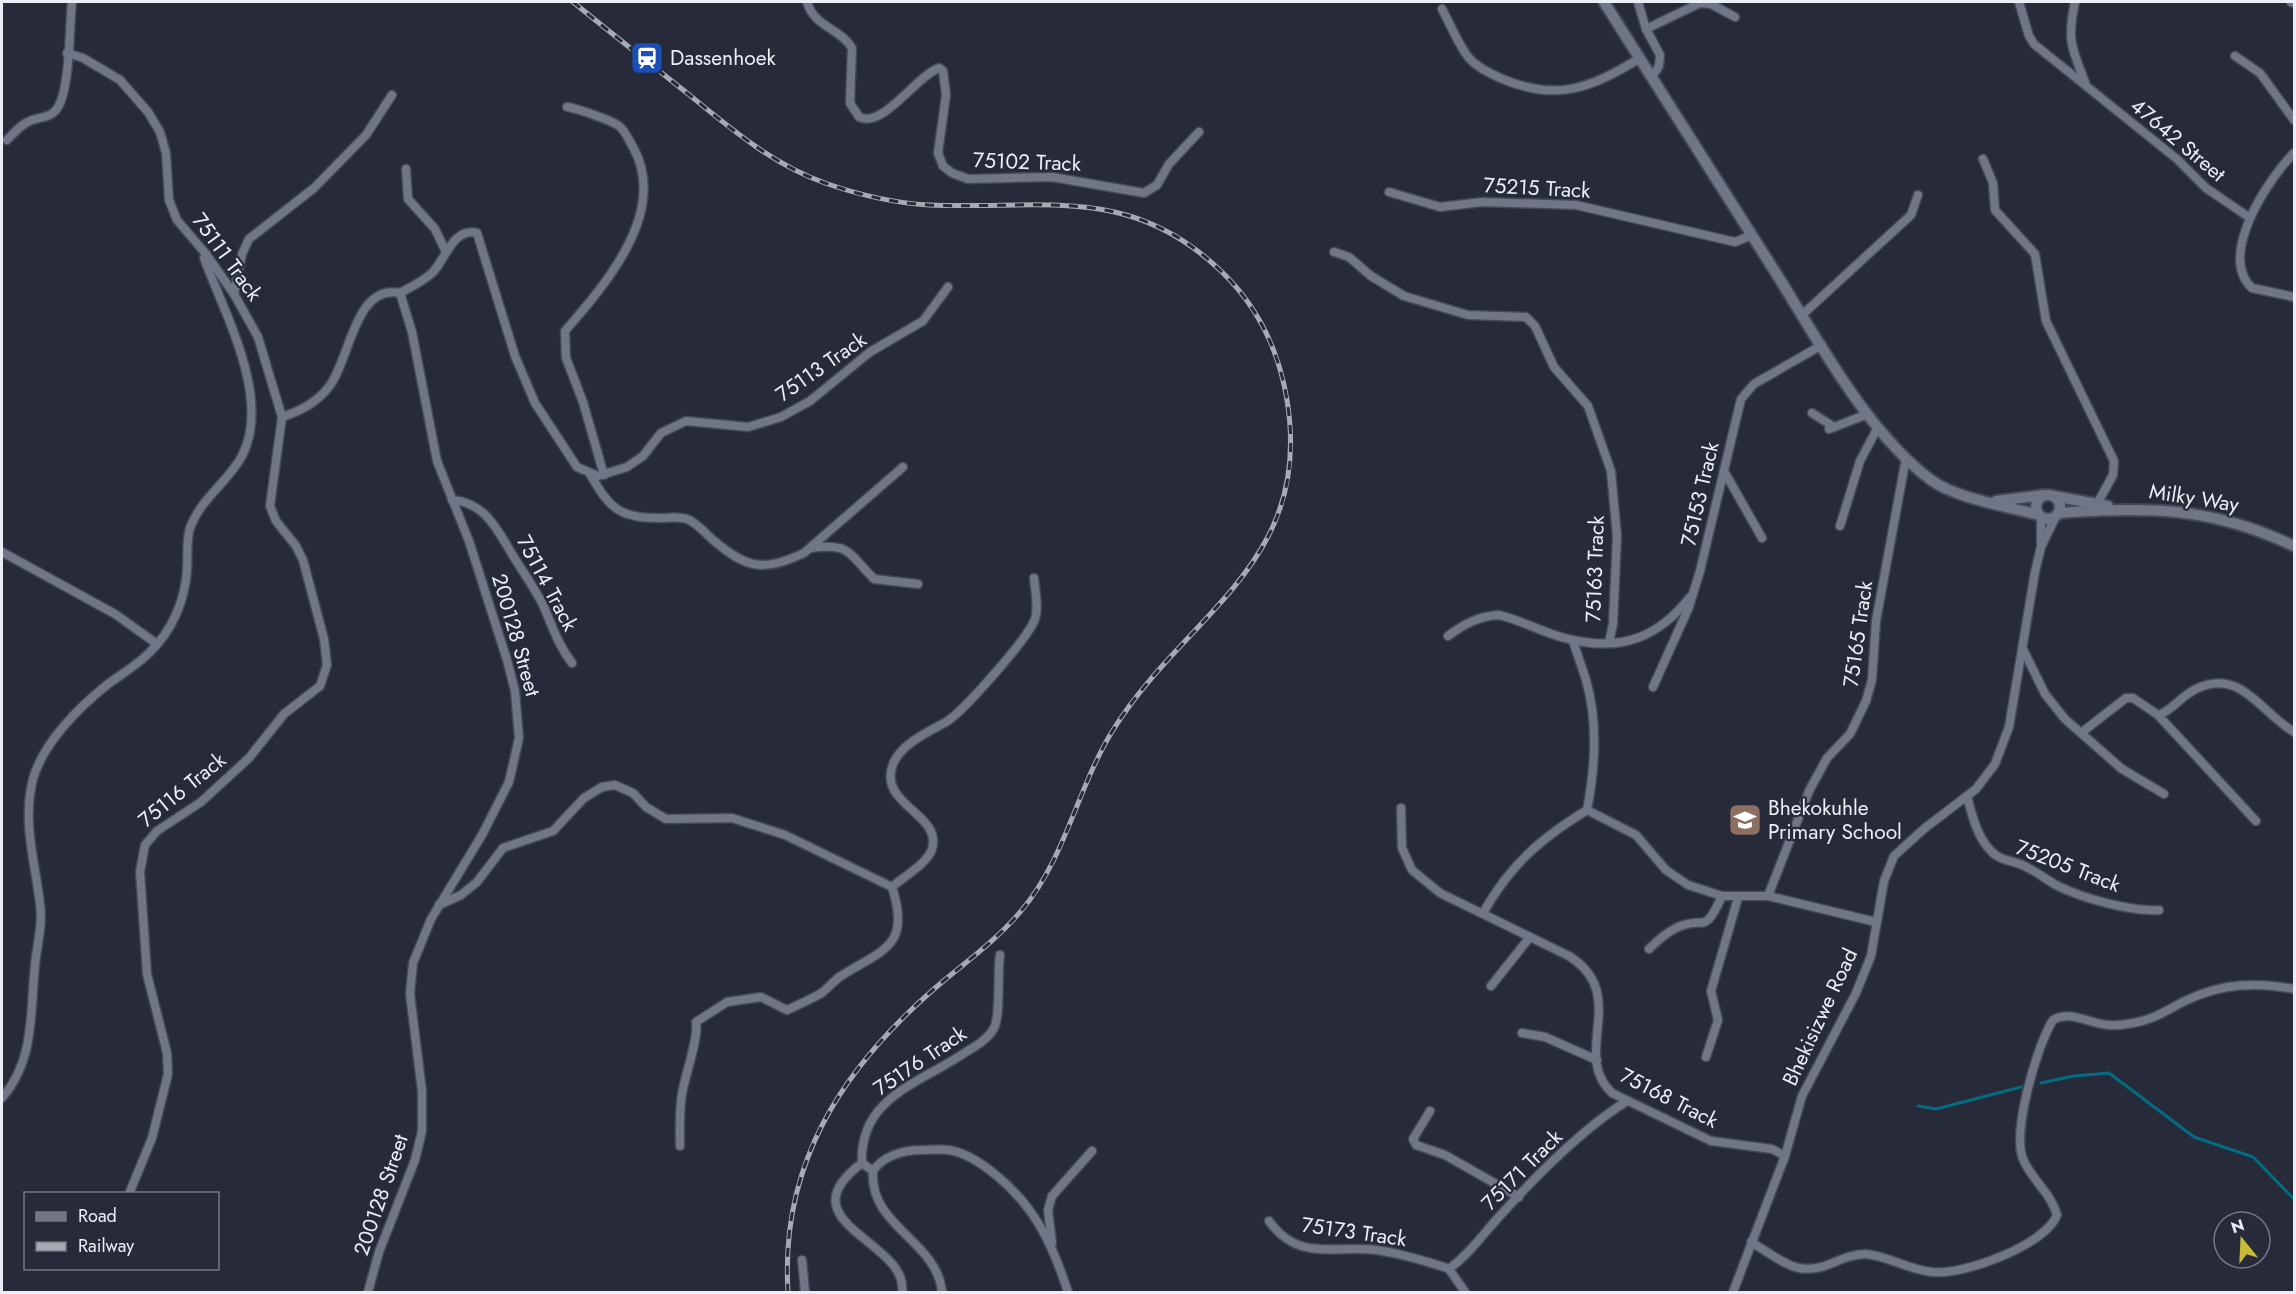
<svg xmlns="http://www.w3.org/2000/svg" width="2296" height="1294" viewBox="0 0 2296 1294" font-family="Jost,sans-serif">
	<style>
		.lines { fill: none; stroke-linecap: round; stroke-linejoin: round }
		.stream { stroke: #026c83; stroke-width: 3 }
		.minor-casing { stroke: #444854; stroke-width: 11 }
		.tertiary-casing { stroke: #444854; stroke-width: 14 }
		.minor { stroke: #707686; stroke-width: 8 }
		.tertiary { stroke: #707686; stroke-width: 10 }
		.rail-casing { stroke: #a6aab4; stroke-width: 5 }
		.rail { stroke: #272b39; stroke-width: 3; stroke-dasharray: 9; stroke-linecap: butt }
		.labels { text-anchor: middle; stroke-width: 4.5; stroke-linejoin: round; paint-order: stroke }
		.poi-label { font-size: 21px; fill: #eaeef7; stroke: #272b39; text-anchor: start }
		.street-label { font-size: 21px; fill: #eaeef7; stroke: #272b39 }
	</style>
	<rect width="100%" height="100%" fill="#272b39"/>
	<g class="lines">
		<g class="stream">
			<path d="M 2041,1083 L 2074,1076 L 2109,1073 L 2194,1137 L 2253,1157 L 2294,1199"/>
			<path d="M 1918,1106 L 1936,1109 L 2021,1087"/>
		</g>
		<g class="minor-casing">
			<g id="minor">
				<path d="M 807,2 C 814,27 840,28 852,48 L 850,103 L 859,117 C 883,129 916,76 939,68 L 943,71 L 946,95 L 938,153 L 943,166 L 952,173 L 968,179 L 1052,177 L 1144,193 L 1157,185 L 1169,164 L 1199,132"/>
				<path d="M 1638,2 L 1646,29 L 1660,55 L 1659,66 L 1652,77"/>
				<path d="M 2019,2 L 2029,36 L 2034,44 L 2177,159 L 2206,188 L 2250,218"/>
				<path d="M 2075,2 C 2067,39 2071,47 2085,82"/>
				<path d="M 2291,2 L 2294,3"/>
				<path d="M 1442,9 C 1450,24 1457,41 1466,54 C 1474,66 1488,72 1500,78 C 1556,102 1590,89 1640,58"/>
				<path d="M 1646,29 L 1700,3 L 1711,4 L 1735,17"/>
				<path d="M 67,53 L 83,58 L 120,80 L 148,112 L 160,132 L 166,153 L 169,200 L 177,220 L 206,254 L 234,294 L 258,337 L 282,417 L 270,506 L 276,521 L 296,546 L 303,560 L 324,639 L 327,665 L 320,686 L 284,714 L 249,758 L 201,802 L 157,831 L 145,845 L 140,872 L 147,974 L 167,1053 L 168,1074 L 152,1138 L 129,1194"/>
				<path d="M 2235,56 L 2260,73 L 2294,120"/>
				<path d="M 567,107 C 576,108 613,121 619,126 C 625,130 630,142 634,149 C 668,213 605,285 565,331 L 566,358 L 583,402 L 604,475"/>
				<path d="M 7,140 C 15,132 21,124 32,120 C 40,117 48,118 54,112 C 71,98 69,25 72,2"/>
				<path d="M 2294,153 C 2269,178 2217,255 2252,288 L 2294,297"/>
				<path d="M 1983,159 L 1993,183 L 1995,210 L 2035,254 L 2046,321 L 2114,461 L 2113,475 L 2097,504"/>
				<path d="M 406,169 L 408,199 L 435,229 L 446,252"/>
				<path d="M 1389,192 L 1440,207 L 1482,202 L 1576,205 L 1735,242 L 1752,235"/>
				<path d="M 1334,252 L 1349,257 L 1371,276 L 1404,296 L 1468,315 L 1526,317 L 1535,326 L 1554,367 L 1588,406 L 1611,471 L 1617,536 L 1613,624 L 1609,643"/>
				<path d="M 400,293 C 411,287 424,281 433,272 C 445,260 453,227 477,233 L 515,356 L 535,403 L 577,467 L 598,476 L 627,467 L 643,456 L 661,433 L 686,421 L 748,427 L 781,417 L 810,401 L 870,352 L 923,321 L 948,287"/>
				<path d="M 234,294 L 242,254 L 249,239 L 314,188 L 366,135 L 392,95"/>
				<path d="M 1802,315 L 1911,215 L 1918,195"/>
				<path d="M 1812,413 L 1834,427"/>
				<path d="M 282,417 C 301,411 316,403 328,388 C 350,362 354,283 400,293 L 412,332 L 437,461 L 469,541 L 507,660 L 515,691 L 519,738 L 509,782 L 482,835 L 431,919 L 413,963 L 410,994 L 422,1091 L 422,1131 L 415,1160 L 379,1252 L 368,1292"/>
				<path d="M 1829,429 L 1868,414"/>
				<path d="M 1724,471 L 1762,538"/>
				<path d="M 590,474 C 610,509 620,519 662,518 C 671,518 680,516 689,520 C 698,524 706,534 713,540 C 747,569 764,572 804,553 L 903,467"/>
				<path d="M 452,500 C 482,502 495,525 509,549 C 520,568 533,585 543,605 C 552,625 558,645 572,663"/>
				<path d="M 2041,516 L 2041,544"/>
				<path d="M 1840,526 L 1860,461 L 1878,427"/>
				<path d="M 811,548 C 851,543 848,553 874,579 L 918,584"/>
				<path d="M 2,552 L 115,614 L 157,644"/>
				<path d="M 1448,636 C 1464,624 1479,616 1499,615 C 1524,621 1547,635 1573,640 C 1622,651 1659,637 1690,597"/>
				<path d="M 2023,649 L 2045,694 L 2065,719 L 2122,769 L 2164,794"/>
				<path d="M 1653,687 L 1689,607 L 1700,571 L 1741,399 L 1754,384 L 1822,345"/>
				<path d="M 2158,715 L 2256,821"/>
				<path d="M 2081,733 L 2126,698 L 2133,698 L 2158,715 C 2172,711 2182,695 2196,689 C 2240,667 2260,712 2294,732"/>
				<path d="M 1967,796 C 1972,815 1977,837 1991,851 C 1999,860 2009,860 2020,864 C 2033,869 2044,878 2056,885 C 2081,898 2132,912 2159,910"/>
				<path d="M 1401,808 L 1402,848 L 1412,870 L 1440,893 L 1569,956 C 1631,995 1570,1054 1612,1093 L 1711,1141 L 1772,1149 L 1785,1156"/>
				<path d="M 1587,810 L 1636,835 L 1666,870 L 1688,885 L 1722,896 L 1768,896 L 1876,922"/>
				<path d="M 892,887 C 903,877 927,864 932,849 C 943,814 877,805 893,764 C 901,744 928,732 946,722 C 963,712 1029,637 1035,619 C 1039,607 1035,591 1034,578"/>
				<path d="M 1768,896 L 1809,791 L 1827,758 L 1850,734 L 1866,701 L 1872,680 L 1876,621 L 1906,458"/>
				<path d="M 439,905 L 461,895 L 477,882 L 503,848 L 553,831 L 584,798 L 602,787 L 615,785 L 633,793 L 646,807 L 666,819 L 732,818 L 785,835 L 892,887 C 911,946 884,949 841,976 C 833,981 828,989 820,994 C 809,1000 798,1005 787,1010 L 761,997 L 727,1002 L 696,1022 C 699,1038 685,1075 682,1094 C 679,1111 680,1129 680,1146"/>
				<path d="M 1483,913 C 1510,865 1540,839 1587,810 C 1595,769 1598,721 1586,680 C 1582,667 1577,654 1573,641"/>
				<path d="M 1649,949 C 1657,941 1666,933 1676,928 C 1705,914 1703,938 1722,896"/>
				<path d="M 1491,986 L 1530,937"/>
				<path d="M 1522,1033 L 1545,1037 L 1597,1060"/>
				<path d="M 1706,1057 L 1718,1020 L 1711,991 L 1738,898"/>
				<path d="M 2,1098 C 35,1060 30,1013 35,965 C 37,944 43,925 40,904 C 35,861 22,822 33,779 C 43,743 79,707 108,684 C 122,674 137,665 149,653 C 172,631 185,601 187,570 C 188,556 186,540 190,528 C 201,498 228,482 242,456 C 272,398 224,313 204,258 L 206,254"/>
				<path d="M 1430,1111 L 1413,1139 L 1416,1145 L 1445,1155 L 1519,1197"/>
				<path d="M 862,1163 C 859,1097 921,1083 966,1052 C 976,1046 988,1039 994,1028 C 1001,1015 997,973 1000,955"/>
				<path d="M 873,1171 L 862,1163 C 782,1223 909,1241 902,1292"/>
				<path d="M 1269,1221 C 1298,1262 1334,1245 1376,1250 C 1399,1253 1422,1260 1444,1267 L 1449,1269 L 1465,1292"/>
				<path d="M 1751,1242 C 1780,1259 1796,1278 1830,1264 C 1842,1259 1853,1254 1866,1254 C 1888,1256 1909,1270 1932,1272 C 1962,1276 2046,1245 2057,1215 C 2051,1193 2031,1179 2023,1159 C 2012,1132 2037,1045 2053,1020 C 2070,1009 2091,1025 2110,1025 C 2117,1026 2126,1024 2133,1023 C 2154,1020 2168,1009 2187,1000 C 2223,983 2257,982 2294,989"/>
				<path d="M 1052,1243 L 1048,1210 L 1052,1196 L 1092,1151"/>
				<path d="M 802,1260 L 805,1292"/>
				<path d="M 1449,1269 C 1468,1255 1481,1237 1497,1219 C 1532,1180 1582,1129 1627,1101"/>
				<path d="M 942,1292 C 937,1240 869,1227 873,1171 C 883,1156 903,1150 921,1150 C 930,1150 940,1149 949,1150 C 967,1153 984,1165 997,1176 C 1036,1208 1053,1246 1068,1292"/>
				<path d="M 1733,1292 L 1785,1156 L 1802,1096 L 1856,993 L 1871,956 L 1884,881 L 1894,856 L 1925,828 L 1976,789 L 1995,764 L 2009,727 L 2035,572 L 2041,547 L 2056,516"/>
			</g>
		</g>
		<g class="tertiary-casing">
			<g id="tertiary">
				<path d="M 1604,2 C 1662,94 1721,186 1779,278 C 1820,344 1869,434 1931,480 C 1955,498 2009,507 2039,515"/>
				<circle cx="2048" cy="507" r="12"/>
				<path d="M 2053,496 L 2108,506"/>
				<path d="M 1996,501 L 2044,495"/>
				<path d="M 2058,513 C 2149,507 2210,506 2294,546"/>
			</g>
		</g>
		<use href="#minor" class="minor"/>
		<use href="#tertiary" class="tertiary"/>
		<g class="rail-casing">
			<path id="rail" d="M 573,2 C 611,33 649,63 687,93 C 730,128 772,164 825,183 C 859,195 894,203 929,205 C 1043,210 1130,183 1222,272 C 1258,307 1279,351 1287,400 C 1314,564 1186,613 1113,730 C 1077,788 1066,858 1021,911 C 996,941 963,964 934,989 C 841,1070 780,1165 788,1292"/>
		</g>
		<use href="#rail" class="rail"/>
	</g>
	<defs>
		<g id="station-square" transform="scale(1.725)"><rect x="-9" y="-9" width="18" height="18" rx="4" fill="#1a4fb4" stroke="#272b39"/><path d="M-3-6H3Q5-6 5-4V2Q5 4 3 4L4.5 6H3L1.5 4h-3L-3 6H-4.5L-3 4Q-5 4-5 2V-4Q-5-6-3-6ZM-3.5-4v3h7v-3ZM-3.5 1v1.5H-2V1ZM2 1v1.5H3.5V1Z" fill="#fff"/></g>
		<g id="school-square" transform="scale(1.725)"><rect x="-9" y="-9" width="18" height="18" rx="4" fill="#8d6e63" stroke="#272b39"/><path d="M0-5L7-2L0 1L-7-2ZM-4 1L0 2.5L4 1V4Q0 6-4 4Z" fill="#fff"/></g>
	</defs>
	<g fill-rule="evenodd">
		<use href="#station-square" x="647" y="58"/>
		<use href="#school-square" x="1745" y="820"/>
	</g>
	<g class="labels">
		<g class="poi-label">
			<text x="670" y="65">Dassenhoek</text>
			<text x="1768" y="815">Bhekokuhle<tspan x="1768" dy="24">Primary School</tspan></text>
		</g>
		<g class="street-label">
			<text transform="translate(2178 140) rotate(40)" y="7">47642 Street</text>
			<text transform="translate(1027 162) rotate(2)" y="7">75102 Track</text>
			<text transform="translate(1537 188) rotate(3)" y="7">75215 Track</text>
			<text transform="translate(227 257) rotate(54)" y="7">75111 Track</text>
			<text transform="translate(821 367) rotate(-35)" y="7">75113 Track</text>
			<text transform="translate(1700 494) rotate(-77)" y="7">75153 Track</text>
			<text transform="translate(2194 498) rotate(9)" y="7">Milky Way</text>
			<text transform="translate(1595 569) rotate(-88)" y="7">75163 Track</text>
			<text transform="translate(547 583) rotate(62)" y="7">75114 Track</text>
			<text transform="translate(1858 634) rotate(-82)" y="7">75165 Track</text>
			<text transform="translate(516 635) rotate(74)" y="7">200128 Street</text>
			<text transform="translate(182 790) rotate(-39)" y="7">75116 Track</text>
			<text transform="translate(2068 866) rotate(21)" y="7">75205 Track</text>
			<text transform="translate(1820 1017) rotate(-65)" y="7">Bhekisizwe Road</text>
			<text transform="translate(920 1061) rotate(-34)" y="7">75176 Track</text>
			<text transform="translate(1669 1098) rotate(27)" y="7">75168 Track</text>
			<text transform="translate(1522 1170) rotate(-45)" y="7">75171 Track</text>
			<text transform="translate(381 1195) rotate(-71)" y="7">200128 Street</text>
			<text transform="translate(1354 1232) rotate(8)" y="7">75173 Track</text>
		</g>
	</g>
	<rect width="2296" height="1294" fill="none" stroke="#eaeef7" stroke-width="6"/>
	<rect x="24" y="1192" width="195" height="78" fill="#272b39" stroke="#757985" stroke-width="1.5"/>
	<rect x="36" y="1212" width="30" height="9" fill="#707686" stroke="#757985" stroke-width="1.5"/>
	<text x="78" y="1222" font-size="18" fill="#eaeef7">Road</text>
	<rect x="36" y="1242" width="30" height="9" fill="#a6aab4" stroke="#757985" stroke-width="1.5"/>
	<text x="78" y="1252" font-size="18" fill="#eaeef7">Railway</text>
	<g transform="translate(2242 1240) rotate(342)"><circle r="28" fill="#272b39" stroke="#757985" stroke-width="1.5"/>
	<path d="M0-4.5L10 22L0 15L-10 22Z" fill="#caba3a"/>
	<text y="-9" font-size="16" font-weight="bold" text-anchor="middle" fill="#eaeef7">N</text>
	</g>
</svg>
